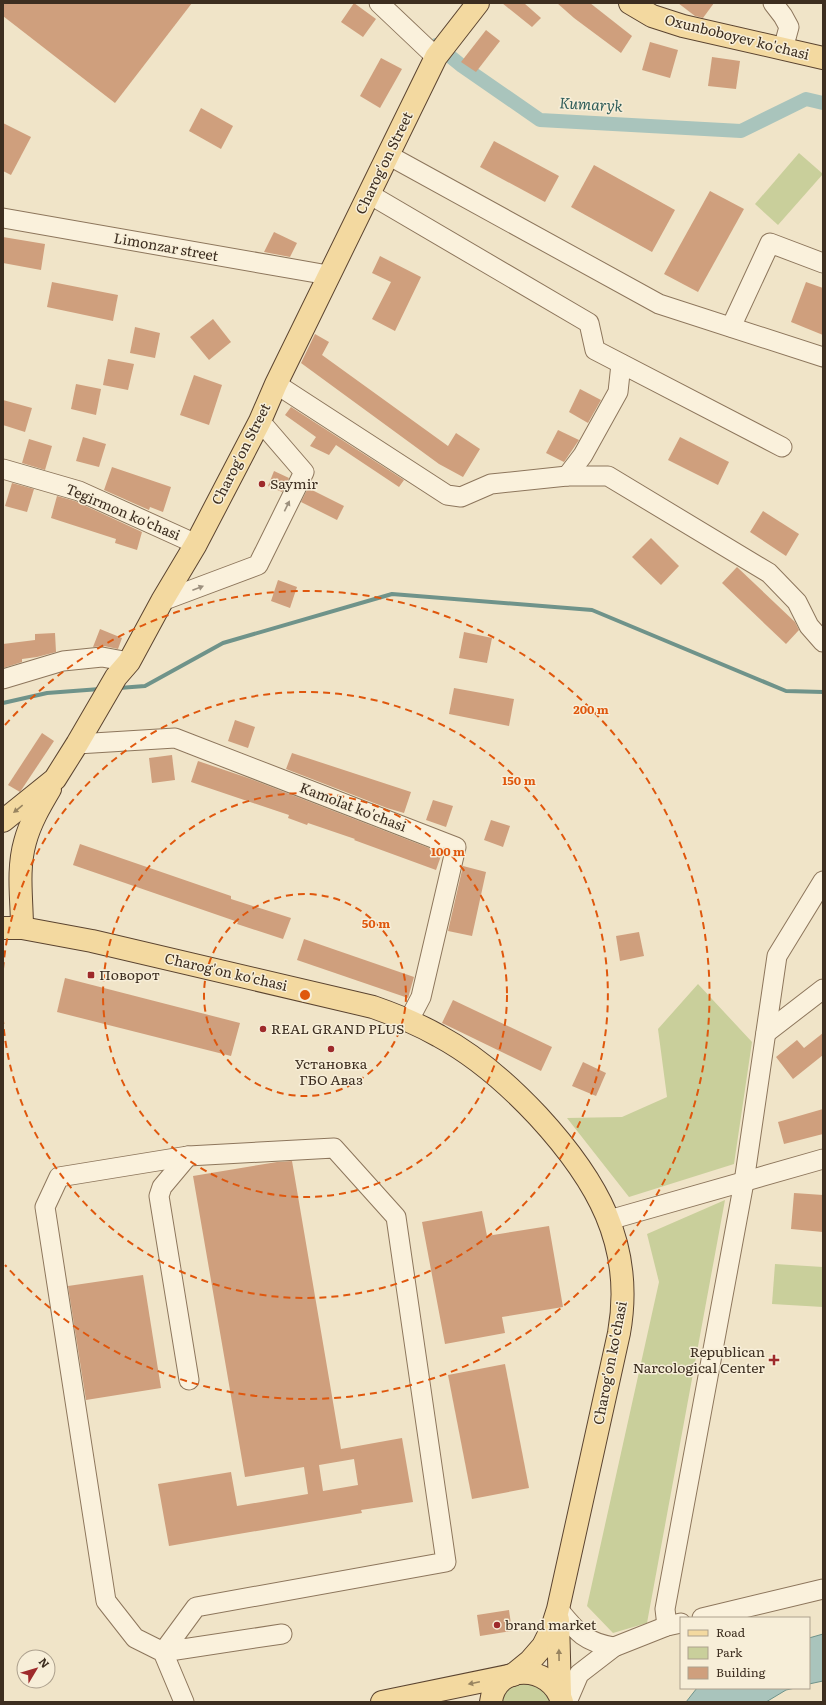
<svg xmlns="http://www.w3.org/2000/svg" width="826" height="1705" viewBox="0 0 826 1705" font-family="Literata,serif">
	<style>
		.green { fill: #c9cf9b }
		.water { fill: #a9c4bc; stroke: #6f938a }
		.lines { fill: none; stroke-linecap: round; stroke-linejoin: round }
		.stream { stroke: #6f938a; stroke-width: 4 }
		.canal { stroke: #a9c4bc; stroke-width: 14 }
		.building { fill: #cf9f7d; fill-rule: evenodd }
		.minor-casing { stroke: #8d765c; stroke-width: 21 }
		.major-casing { stroke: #5b4430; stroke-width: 24 }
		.minor { stroke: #faf1dc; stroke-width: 19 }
		.major { stroke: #f3d9a0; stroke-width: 22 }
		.oneway { fill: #9c907e }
		.oneway2 { fill: #988460 }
		.ring { fill: none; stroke: #df570d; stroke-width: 2; stroke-dasharray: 7 5 }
		.poi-dot { fill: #9e2a2b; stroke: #f7eed8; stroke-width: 1.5 }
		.labels { text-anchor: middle; stroke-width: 3; stroke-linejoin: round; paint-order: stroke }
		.street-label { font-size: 14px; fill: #3d2e20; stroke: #f7eed8 }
		.poi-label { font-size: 14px; fill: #3d2e20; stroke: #f7eed8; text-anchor: start }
		.water-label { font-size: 15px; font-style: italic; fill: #2f5d5a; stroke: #f7eed8 }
		.centre { fill: #df570d; stroke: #f7eed8; stroke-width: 2 }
		.ring-label { font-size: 12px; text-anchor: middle; font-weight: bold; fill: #df570d; stroke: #f7eed8; stroke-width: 3; stroke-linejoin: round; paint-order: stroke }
	</style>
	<rect width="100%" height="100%" fill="#f0e4c8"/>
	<g class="green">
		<path d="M 799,153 L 823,174 L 778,225 L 755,204 Z"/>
		<path d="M 698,984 L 752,1042 L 734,1164 L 629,1197 L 567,1118 L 622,1117 L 667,1097 L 658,1029 Z"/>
		<path d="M 725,1200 L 647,1623 L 613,1633 L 587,1606 L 659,1282 L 647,1234 Z"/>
		<path d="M 775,1264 L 823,1267 L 823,1307 L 772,1304 Z"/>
		<path d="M 532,1679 L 555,1702 L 500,1702 L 506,1689 Z"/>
	</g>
	<g class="water">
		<path d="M 823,1634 L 823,1681 L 809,1684 L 809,1638 Z"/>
		<path d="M 697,1688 L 795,1688 L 786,1690 L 766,1702 L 686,1702 Z"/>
	</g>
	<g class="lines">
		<g class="stream">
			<path d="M 119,688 L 145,686 L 223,643 L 392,594 L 592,610 L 786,691 L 823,692"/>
			<path d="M 3,703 L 47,693 L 100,689"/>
		</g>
		<path class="canal" d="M 436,45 L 462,66 L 540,120 L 741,131 L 806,99 L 823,103"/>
	</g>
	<g class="building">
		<path d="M 3,3 L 192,3 L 115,103 L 3,16 Z"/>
		<path d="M 354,3 L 376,19 L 363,37 L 341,22 Z"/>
		<path d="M 502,3 L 524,3 L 541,18 L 532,27 Z"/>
		<path d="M 557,3 L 590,3 L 632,36 L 621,53 L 574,18 Z"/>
		<path d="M 678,3 L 714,3 L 703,18 L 695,16 Z"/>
		<path d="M 486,30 L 500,41 L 476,72 L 461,62 Z"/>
		<path d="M 650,42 L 678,50 L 670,78 L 642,70 Z"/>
		<path d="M 712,57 L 740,61 L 736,89 L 708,86 Z"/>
		<path d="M 381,58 L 402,69 L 380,108 L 360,96 Z"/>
		<path d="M 201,108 L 233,126 L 221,149 L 189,131 Z"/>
		<path d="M 3,123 L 31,137 L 11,175 L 3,171 Z"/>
		<path d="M 494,141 L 559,176 L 545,202 L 480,167 Z"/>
		<path d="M 594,165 L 675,210 L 652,252 L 571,207 Z"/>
		<path d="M 710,191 L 744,209 L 698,292 L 664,274 Z"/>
		<path d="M 274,232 L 297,243 L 290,257 L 264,252 Z"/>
		<path d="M 3,237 L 45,244 L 41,270 L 3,263 Z"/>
		<path d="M 380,256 L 421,277 L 395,331 L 372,319 L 391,282 L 372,273 Z"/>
		<path d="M 52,282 L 118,295 L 113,321 L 47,307 Z"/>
		<path d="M 806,282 L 823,288 L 823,335 L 791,322 Z"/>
		<path d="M 213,319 L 231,342 L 209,360 L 190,337 Z"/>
		<path d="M 135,327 L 160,333 L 155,358 L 130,353 Z"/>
		<path d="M 315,334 L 329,342 L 322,355 L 448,446 L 456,433 L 480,449 L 463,477 L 439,464 L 301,363 Z"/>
		<path d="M 108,359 L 134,364 L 128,390 L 103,385 Z"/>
		<path d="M 194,375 L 222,385 L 209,425 L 180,415 Z"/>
		<path d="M 76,384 L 101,389 L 96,415 L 71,409 Z"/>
		<path d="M 580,389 L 601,400 L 588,423 L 569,412 Z"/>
		<path d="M 3,400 L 32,408 L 25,432 L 3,425 Z"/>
		<path d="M 291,407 L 404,480 L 399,487 L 336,445 L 329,455 L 310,446 L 316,437 L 285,415 Z"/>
		<path d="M 558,430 L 579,440 L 564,462 L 546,453 Z"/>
		<path d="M 83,437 L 106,444 L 99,467 L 76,461 Z"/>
		<path d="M 680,437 L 729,462 L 718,485 L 668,460 Z"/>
		<path d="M 29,439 L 52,446 L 45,470 L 22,463 Z"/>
		<path d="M 112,467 L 171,487 L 163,512 L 150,507 L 149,510 L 104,490 Z"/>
		<path d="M 274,471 L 289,478 L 282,492 L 268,486 Z"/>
		<path d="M 12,483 L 34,489 L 27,512 L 5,506 Z"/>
		<path d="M 308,488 L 344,506 L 337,520 L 301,502 Z"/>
		<path d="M 57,496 L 75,501 L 142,532 L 137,550 L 115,543 L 116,539 L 51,518 Z"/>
		<path d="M 763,511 L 799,534 L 786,556 L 750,532 Z"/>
		<path d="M 651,538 L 679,566 L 661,585 L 632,557 Z"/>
		<path d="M 737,567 L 795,622 L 799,630 L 786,644 L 722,583 Z"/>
		<path d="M 278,580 L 297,587 L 290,608 L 271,601 Z"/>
		<path d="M 100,629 L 122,638 L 118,649 L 104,646 L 93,647 Z"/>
		<path d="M 464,632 L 492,638 L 487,663 L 459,658 Z"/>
		<path d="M 55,633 L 56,652 L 37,657 L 22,659 L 22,662 L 3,668 L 3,644 L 35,640 L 35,634 Z"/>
		<path d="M 454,688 L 514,699 L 509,726 L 449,714 Z"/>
		<path d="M 235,720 L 255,727 L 248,748 L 228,741 Z"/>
		<path d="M 42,733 L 54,741 L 20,792 L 8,785 Z"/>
		<path d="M 292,753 L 411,792 L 404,813 L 387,808 L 286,769 Z"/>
		<path d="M 172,755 L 175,780 L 152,783 L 149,758 Z"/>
		<path d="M 198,761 L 248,778 L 442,853 L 436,870 L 354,840 L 355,839 L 308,823 L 307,825 L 288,818 L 289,815 L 191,782 Z"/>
		<path d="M 433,800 L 453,806 L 446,827 L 426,820 Z"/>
		<path d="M 491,820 L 510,826 L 503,847 L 484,840 Z"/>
		<path d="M 80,844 L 231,896 L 231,899 L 291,918 L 283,939 L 237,924 L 238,922 L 73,865 Z"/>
		<path d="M 463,866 L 486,872 L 472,936 L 448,931 Z"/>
		<path d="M 639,932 L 644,956 L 620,961 L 616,936 Z"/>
		<path d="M 304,939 L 414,977 L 408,998 L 297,960 Z"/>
		<path d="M 65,978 L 240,1023 L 231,1056 L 57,1012 Z"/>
		<path d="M 453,1000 L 552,1047 L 541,1071 L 442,1023 Z"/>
		<path d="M 823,1033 L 823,1055 L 793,1079 L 776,1057 L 797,1040 L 804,1048 Z"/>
		<path d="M 583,1062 L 606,1073 L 596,1096 L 572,1086 Z"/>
		<path d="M 823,1109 L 823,1134 L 784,1144 L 778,1122 Z"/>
		<path d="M 292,1161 L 341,1449 L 402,1438 L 413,1502 L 361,1510 L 362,1513 L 169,1546 L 158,1484 L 231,1472 L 237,1506 L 308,1494 L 304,1467 L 245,1477 L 193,1176 L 277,1162 ZM 354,1459 L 358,1485 L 323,1491 L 319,1465 Z"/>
		<path d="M 794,1193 L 823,1195 L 823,1232 L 791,1229 Z"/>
		<path d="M 482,1211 L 487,1236 L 549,1226 L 563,1307 L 502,1317 L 505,1333 L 445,1344 L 422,1222 Z"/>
		<path d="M 143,1275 L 161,1388 L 86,1400 L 68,1286 Z"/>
		<path d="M 505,1364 L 529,1488 L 472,1499 L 448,1375 Z"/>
		<path d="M 509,1610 L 512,1631 L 480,1636 L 477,1615 Z"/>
	</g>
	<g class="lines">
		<g class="minor-casing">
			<g id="minor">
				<path d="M 379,3 L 436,57"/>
				<path d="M 773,3 L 783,16 L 789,27 L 783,49"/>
				<path d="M 388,155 L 659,304 L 823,357"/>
				<path d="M 369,194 L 589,323 L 595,350 L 782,447"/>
				<path d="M 3,218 L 328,275"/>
				<path d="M 731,327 L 770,243 L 823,263"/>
				<path d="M 276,384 L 447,495 L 461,497 L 491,484 L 567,476 L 608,476 L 769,573 L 797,602 L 809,626 L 823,642"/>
				<path d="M 3,469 L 79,491 L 196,544"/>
				<path d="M 567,476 L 583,455 L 618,392 L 621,364"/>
				<path d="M 162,601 L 258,565 L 304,472 L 260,421"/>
				<path d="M 3,679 L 63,661 L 102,657 L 129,662"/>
				<path d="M 77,744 L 175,738 L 456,847 L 421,997 L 409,1020"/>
				<path d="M 766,1033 L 823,989"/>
				<path d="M 188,1156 L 162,1187 L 159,1196 L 189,1380"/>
				<path d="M 609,1220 L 823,1159"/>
				<path d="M 558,1609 C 576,1631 584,1642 614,1647"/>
				<path d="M 702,1618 L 823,1589"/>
				<path d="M 667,1626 L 665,1609 L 744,1182 L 777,956 L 823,881"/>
				<path d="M 184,1702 L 163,1652 L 196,1607 L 446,1562 L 396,1217 L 334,1148 L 188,1156 L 59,1177 L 45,1207 L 106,1601 L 135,1638 L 163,1652 L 282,1634"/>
				<path d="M 567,1702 L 579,1674 L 614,1647 L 667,1626 L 681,1623"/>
			</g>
		</g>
		<g class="major-casing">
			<g id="major">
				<path d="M 630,3 L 652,16 L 683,26 L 823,58"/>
				<path d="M 3,821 L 55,779 L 77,744 L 116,677 L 129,662 L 162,601 L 196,544 L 260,421 L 276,384 L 436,57 L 478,3"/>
				<path d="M 3,928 L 22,928 L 92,941 L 373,1007 C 396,1015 418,1024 439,1036 C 476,1056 509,1085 538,1116 C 596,1179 635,1244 619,1333 L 558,1609 L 552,1628 L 543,1646 L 530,1661 L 513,1675 L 382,1702"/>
				<path d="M 22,928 C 22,900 17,870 25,842 C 30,823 40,806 50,789"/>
				<path d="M 558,1620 L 560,1694"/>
				<path d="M 491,1702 C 495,1663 551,1663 562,1702"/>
			</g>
		</g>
		<use href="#minor" class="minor"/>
		<use href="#major" class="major"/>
	</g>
	<defs><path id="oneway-solid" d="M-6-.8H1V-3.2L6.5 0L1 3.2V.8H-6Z"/></defs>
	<g class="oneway">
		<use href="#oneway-solid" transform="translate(287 506) rotate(-64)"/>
		<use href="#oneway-solid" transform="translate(198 588) rotate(-21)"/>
	</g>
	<g class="oneway2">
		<use href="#oneway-solid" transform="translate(18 809) rotate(141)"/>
		<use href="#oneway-solid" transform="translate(559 1655) rotate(-91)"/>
		<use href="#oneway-solid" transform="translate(474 1683) rotate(168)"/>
	</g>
	<g class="ring">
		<circle cx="305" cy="995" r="101"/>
		<circle cx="305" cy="995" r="202"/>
		<path d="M3 969A303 303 0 1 1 3 1021"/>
		<path d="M5 725A404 404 0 1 1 5 1265"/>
	</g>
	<g class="poi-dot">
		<circle cx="262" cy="484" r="4"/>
		<rect x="87" y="971" width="8" height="8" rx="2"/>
		<circle cx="263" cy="1029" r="4"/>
		<circle cx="331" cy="1049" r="4"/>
		<path d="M772 1354h4v4h4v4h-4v4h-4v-4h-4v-4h4z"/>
		<circle cx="497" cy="1625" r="4"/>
	</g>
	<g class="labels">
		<g class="street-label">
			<text transform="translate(737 37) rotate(14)" y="5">Oxunboboyev ko'chasi</text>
			<text transform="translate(384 163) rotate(-64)" y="5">Charog'on Street</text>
			<text transform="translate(166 247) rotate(10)" y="5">Limonzar street</text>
			<text transform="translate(241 454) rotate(-63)" y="5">Charog'on Street</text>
			<text transform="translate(123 512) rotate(23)" y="5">Tegirmon ko'chasi</text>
			<text transform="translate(353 807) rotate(21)" y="5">Kamolat ko'chasi</text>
			<text transform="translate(226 972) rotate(13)" y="5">Charog'on ko'chasi</text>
			<text transform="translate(610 1363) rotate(-79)" y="5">Charog'on ko'chasi</text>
		</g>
		<g class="poi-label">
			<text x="270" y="489">Saymir</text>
			<text x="99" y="980">Поворот</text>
			<text x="271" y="1034">REAL GRAND PLUS</text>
			<text x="331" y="1069" text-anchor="middle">Установка<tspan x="331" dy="16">ГБО Аваз</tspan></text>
			<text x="765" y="1357" text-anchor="end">Republican<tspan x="765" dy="16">Narcological Center</tspan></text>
			<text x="505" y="1630">brand market</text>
		</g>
		<g class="water-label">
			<text transform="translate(591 105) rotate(3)" y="5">Kumaryk</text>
		</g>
	</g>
	<circle cx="305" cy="995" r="6" class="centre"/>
	<g class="ring-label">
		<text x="591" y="714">200 m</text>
		<text x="519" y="785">150 m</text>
		<text x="448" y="856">100 m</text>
		<text x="376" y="928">50 m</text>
	</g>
	<rect width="826" height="1705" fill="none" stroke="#3d2e20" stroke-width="8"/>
	<rect x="680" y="1617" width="130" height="72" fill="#f7eed8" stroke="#ada18e"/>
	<rect x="688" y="1630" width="20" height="6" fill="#f3d9a0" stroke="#ada18e"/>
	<text x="716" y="1637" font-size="12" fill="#3d2e20">Road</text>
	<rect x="688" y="1647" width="20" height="12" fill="#c9cf9b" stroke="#ada18e"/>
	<text x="716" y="1657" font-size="12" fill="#3d2e20">Park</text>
	<rect x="688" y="1667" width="20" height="12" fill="#cf9f7d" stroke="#ada18e"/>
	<text x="716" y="1677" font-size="12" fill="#3d2e20">Building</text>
	<g transform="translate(36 1669) rotate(52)"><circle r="19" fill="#f7eed8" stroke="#ada18e"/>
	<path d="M0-3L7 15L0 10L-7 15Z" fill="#9e2a2b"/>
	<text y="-6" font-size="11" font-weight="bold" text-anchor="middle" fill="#3d2e20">N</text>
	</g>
</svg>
